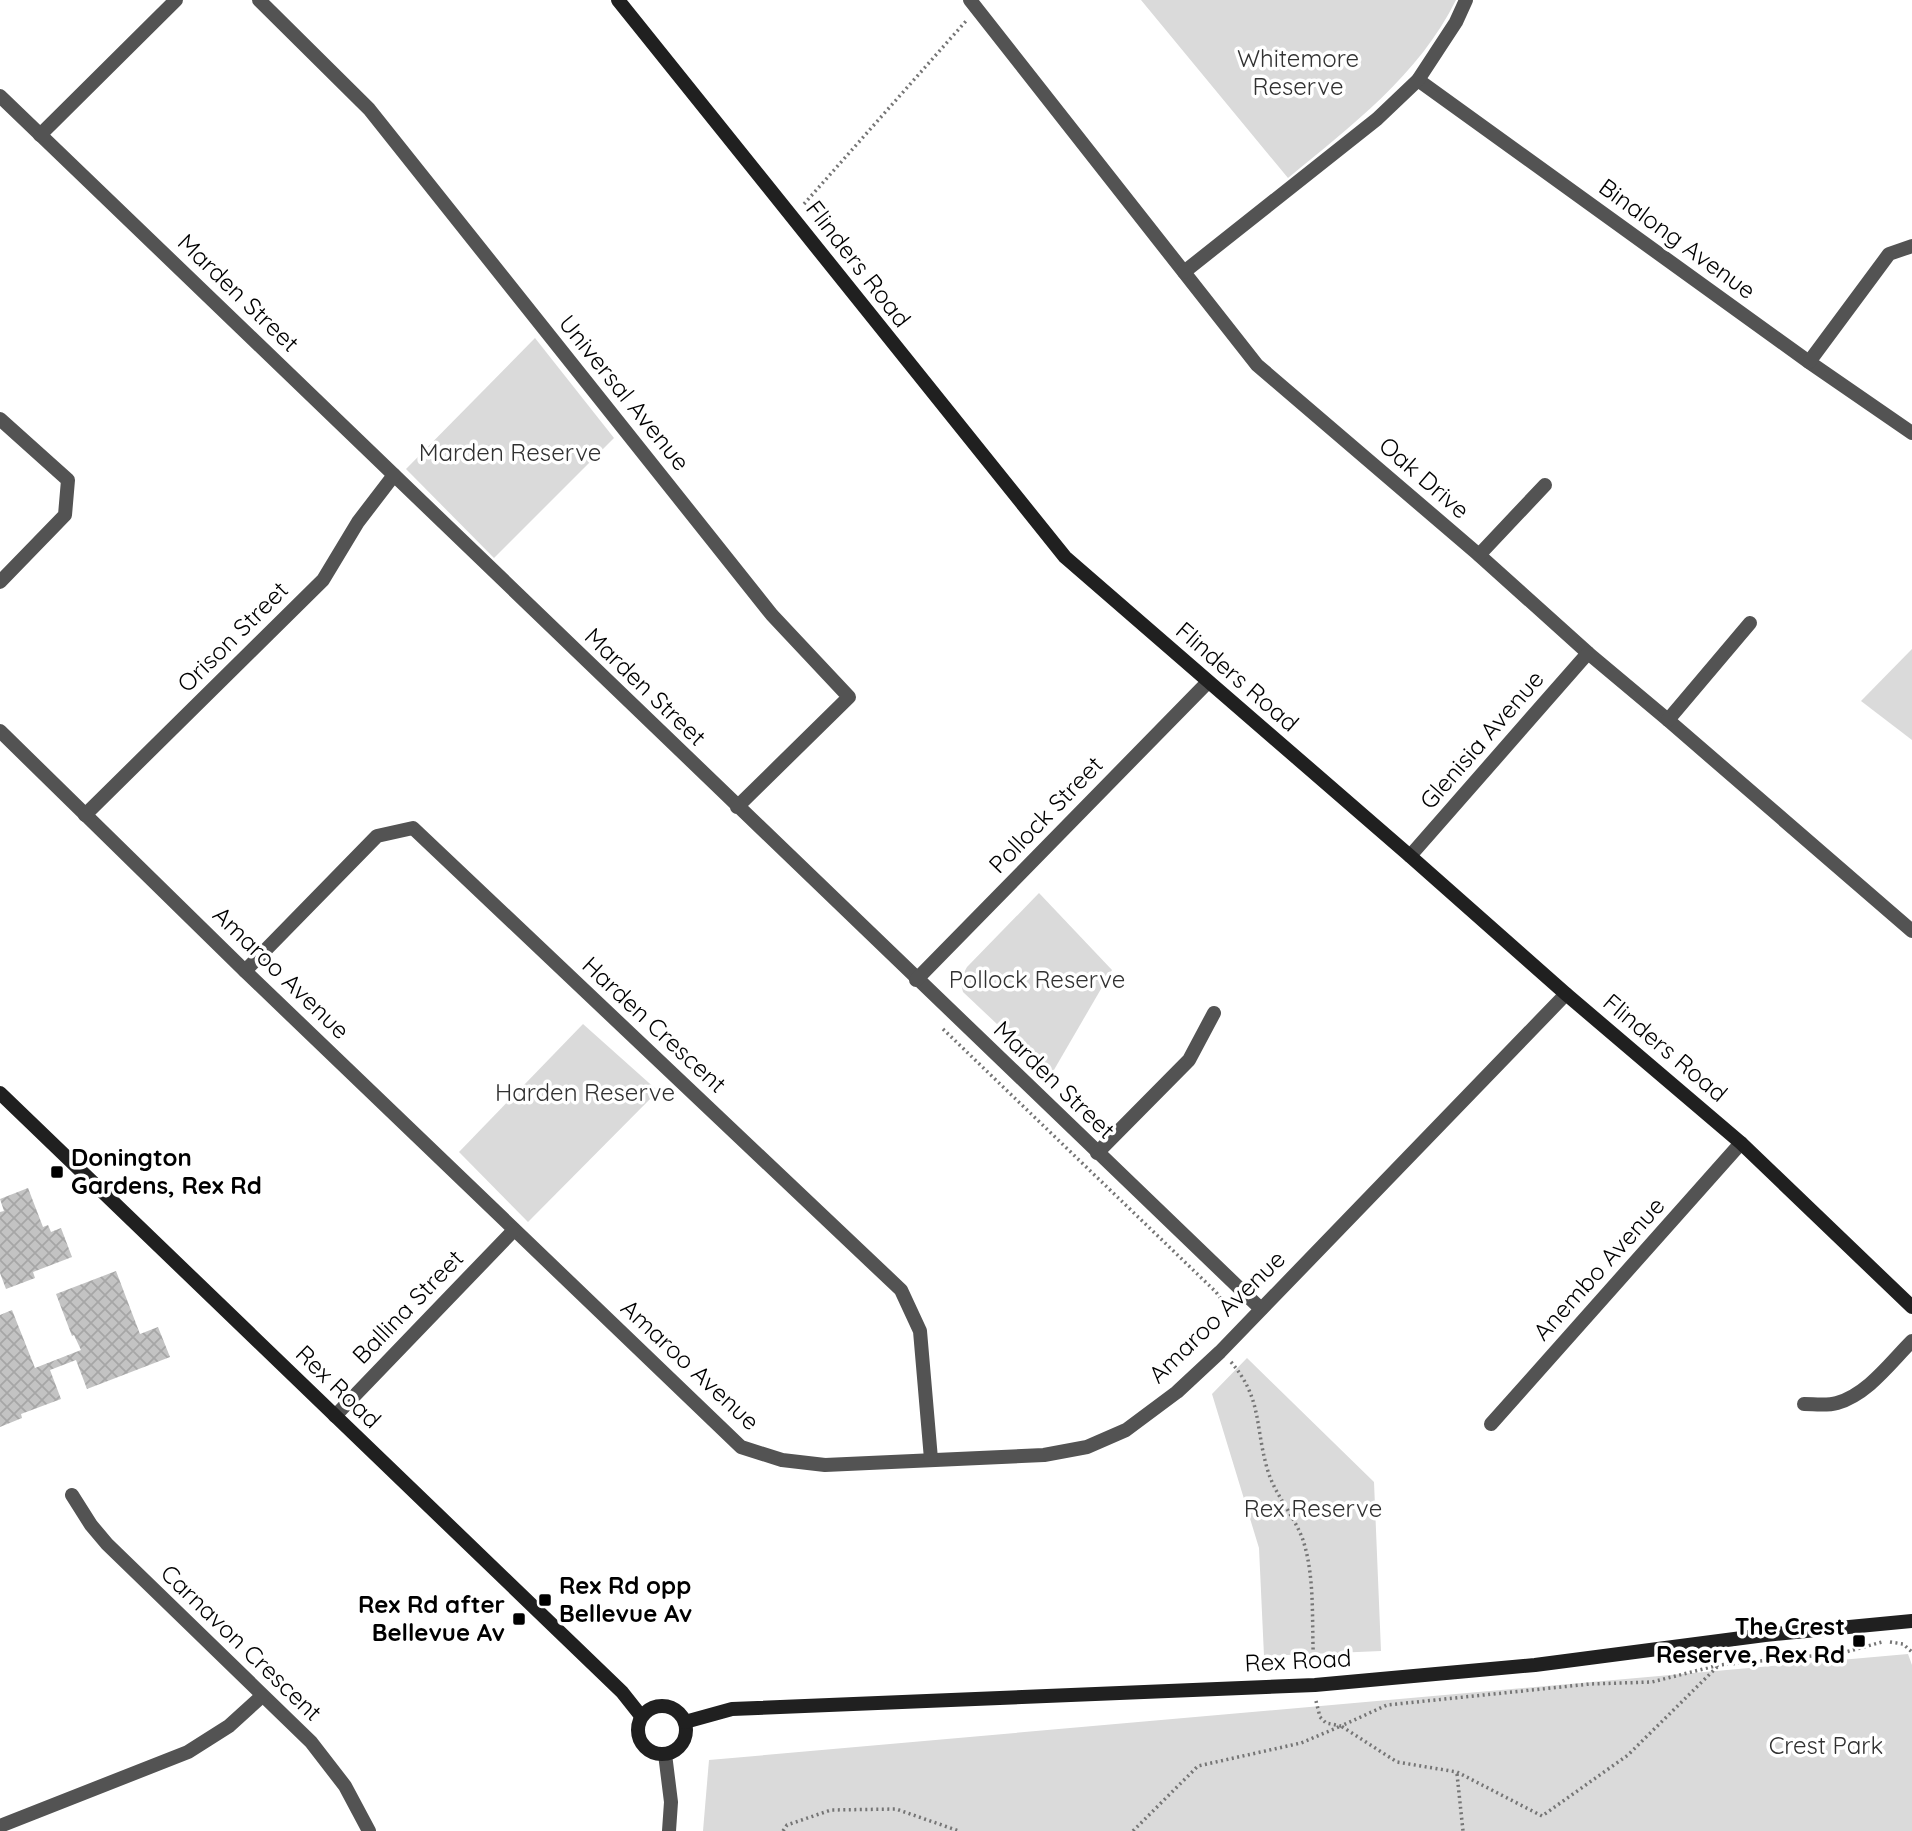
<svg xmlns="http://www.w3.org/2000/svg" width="1912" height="1831" viewBox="0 0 1912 1831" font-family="Quicksand,sans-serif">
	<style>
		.park { fill: #dadada }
		.building { fill: url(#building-cross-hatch) }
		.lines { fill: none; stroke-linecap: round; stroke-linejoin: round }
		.path { stroke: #757575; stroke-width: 3.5; stroke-dasharray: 2 3.5; stroke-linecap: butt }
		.street { stroke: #535353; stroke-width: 14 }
		.secondary { stroke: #202020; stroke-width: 14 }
		.poi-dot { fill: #000; stroke: #fff; stroke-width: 2.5 }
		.labels { text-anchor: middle; stroke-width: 7; stroke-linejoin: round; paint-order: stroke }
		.park-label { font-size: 24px; fill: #313131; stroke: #fff }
		.street-label { font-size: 24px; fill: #000; stroke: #fff }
		.poi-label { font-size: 24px; font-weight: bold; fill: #000; stroke: #fff; text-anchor: start }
	</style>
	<defs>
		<pattern id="building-cross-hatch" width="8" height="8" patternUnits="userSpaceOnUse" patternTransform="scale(1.75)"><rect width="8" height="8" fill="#c3c3c3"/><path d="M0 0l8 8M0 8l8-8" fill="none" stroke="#a6a6a6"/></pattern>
	</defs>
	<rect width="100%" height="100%" fill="#fff"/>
	<g class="park">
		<path d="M 1141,0 L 1456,0 C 1419,75 1351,126 1288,178 Z"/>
		<path d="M 535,338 L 614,438 L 494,558 L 406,469 Z"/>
		<path d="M 1912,649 L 1912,740 L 1861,701 Z"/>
		<path d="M 1039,893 L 1112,970 L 1051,1075 L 963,992 L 960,980 L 967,967 Z"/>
		<path d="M 583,1024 L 658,1091 L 528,1222 L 459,1152 Z"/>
		<path d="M 1247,1358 L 1374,1482 L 1381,1651 L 1264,1656 L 1259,1548 L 1212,1394 Z"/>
		<path d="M 1908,1654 L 1912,1665 L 1912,1831 L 703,1831 L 709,1760 Z"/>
	</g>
	<g class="building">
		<path d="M 28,1188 L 43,1227 L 48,1225 L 51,1232 L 61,1228 L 72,1257 L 33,1272 L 35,1278 L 6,1289 L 0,1273 L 0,1212 L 4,1211 L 0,1199 Z"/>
		<path d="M 116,1271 L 140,1334 L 158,1327 L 170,1357 L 87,1389 L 76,1360 L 50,1370 L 61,1399 L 21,1414 L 22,1418 L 0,1427 L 0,1315 L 12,1310 L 35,1368 L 81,1350 L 74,1335 L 72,1336 L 56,1294 Z"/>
	</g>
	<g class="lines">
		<g class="path">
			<path d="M 804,204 L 966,21"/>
			<path d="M 943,1029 L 1216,1292 L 1228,1309 L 1227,1321"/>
			<path d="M 1231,1362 C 1262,1398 1255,1426 1267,1468 C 1274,1494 1294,1515 1303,1540 C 1316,1580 1311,1627 1314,1669"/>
			<path d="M 1890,1642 L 1903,1644 L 1912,1652"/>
			<path d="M 1316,1701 L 1320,1717 L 1326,1723 L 1341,1726 L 1387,1705 L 1590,1684 L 1652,1682 L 1719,1665 L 1842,1653 L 1882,1642"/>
			<path d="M 1457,1774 L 1463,1831"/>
			<path d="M 783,1831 L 787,1825 L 831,1810 L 896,1809 L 959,1831"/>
			<path d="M 1133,1831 L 1198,1766 L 1301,1743 L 1341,1726 L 1397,1762 L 1457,1772 L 1542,1816 L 1628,1755 L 1719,1665"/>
		</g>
		<g class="street">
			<path d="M 259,0 L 369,109 L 772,615 L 849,697 L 737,807"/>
			<path d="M 970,0 L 1257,365 L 1479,555 L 1588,653 L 1668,720 L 1912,931"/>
			<path d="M 1418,80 L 1809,362 L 1912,433"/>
			<path d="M 0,96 L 1261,1309"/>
			<path d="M 40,135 L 176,0"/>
			<path d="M 1184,272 L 1377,119 L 1418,80 L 1456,22 L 1466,0"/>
			<path d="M 1809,362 L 1889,254 L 1912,246"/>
			<path d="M 0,419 L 68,480 L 65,515 L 0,582"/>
			<path d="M 1479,555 L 1545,485"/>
			<path d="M 1668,720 L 1750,623"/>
			<path d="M 0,731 L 245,971 L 741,1447 L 782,1460 L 825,1465 L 1044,1455 L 1087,1447 L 1126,1430 L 1177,1392 L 1220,1352 L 1566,994"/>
			<path d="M 85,815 L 323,580 L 358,522 L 394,475"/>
			<path d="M 1410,856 L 1588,653"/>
			<path d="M 245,971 L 377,836 L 413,828 L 901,1290 L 920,1331 L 931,1459"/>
			<path d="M 916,980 L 1207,683"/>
			<path d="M 1097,1153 L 1189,1060 L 1214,1013"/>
			<path d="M 1804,1404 C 1814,1404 1827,1406 1837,1403 C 1868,1394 1890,1363 1912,1341"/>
			<path d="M 335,1416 L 514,1230"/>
			<path d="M 1491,1424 L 1741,1143"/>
			<path d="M 72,1495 L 91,1525 L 107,1544 L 311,1742 L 345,1786 L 369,1831"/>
			<path d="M 665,1754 L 671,1802 L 669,1831"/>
			<path d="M 0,1826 L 188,1752 L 229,1726 L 262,1696"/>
		</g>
		<g class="secondary">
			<path d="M 618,0 L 1065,557 L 1410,856 L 1566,994 L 1741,1143 L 1912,1307"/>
			<path d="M 0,1093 L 622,1692 L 641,1716"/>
			<circle cx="662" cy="1730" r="24"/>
			<path d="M 685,1722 L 732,1709 L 1315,1685 L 1535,1665 L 1765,1635 L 1912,1621"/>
		</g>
	</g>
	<g class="poi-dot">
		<rect x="50" y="1165" width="14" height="14" rx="3.5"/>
		<rect x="538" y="1593" width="14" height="14" rx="3.5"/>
		<rect x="512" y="1612" width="14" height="14" rx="3.5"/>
		<rect x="1852" y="1634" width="14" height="14" rx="3.5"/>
	</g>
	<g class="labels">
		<g class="park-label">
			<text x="1298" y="67">Whitemore<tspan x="1298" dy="28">Reserve</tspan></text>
			<text x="510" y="461">Marden Reserve</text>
			<text x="1037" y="988">Pollock Reserve</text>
			<text x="585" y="1101">Harden Reserve</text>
			<text x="1313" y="1517">Rex Reserve</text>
			<text x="1826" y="1754">Crest Park</text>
		</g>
		<g class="street-label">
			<text transform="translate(1677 239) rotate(36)" y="8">Binalong Avenue</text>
			<text transform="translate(858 264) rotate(52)" y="8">Flinders Road</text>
			<text transform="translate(238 293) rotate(44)" y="8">Marden Street</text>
			<text transform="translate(624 393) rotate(51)" y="8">Universal Avenue</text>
			<text transform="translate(1424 478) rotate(41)" y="8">Oak Drive</text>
			<text transform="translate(233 637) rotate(-45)" y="8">Orison Street</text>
			<text transform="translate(1237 677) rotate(41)" y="8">Flinders Road</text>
			<text transform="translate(645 687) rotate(44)" y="8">Marden Street</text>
			<text transform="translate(1482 740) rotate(-49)" y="8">Glenisia Avenue</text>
			<text transform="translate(1046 815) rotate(-46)" y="8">Pollock Street</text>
			<text transform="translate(281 973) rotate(44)" y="8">Amaroo Avenue</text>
			<text transform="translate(654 1025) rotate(43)" y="8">Harden Crescent</text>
			<text transform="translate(1665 1048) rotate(40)" y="8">Flinders Road</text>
			<text transform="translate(1054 1080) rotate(44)" y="8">Marden Street</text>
			<text transform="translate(1599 1269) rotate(-48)" y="8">Anembo Avenue</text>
			<text transform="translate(408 1307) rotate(-46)" y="8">Ballina Street</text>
			<text transform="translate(1217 1317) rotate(-44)" y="8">Amaroo Avenue</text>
			<text transform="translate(690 1365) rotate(43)" y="8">Amaroo Avenue</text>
			<text transform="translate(338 1387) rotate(44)" y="8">Rex Road</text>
			<text transform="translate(241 1643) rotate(44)" y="8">Carnavon Crescent</text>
			<text transform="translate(1298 1661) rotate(-3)" y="8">Rex Road</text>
		</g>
		<g class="poi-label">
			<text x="71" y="1166">Donington<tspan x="71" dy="28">Gardens, Rex Rd</tspan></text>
			<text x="559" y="1594">Rex Rd opp<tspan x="559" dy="28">Bellevue Av</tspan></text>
			<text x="505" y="1613" text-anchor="end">Rex Rd after<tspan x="505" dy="28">Bellevue Av</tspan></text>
			<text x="1845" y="1635" text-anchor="end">The Crest<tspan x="1845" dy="28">Reserve, Rex Rd</tspan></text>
		</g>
	</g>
</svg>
